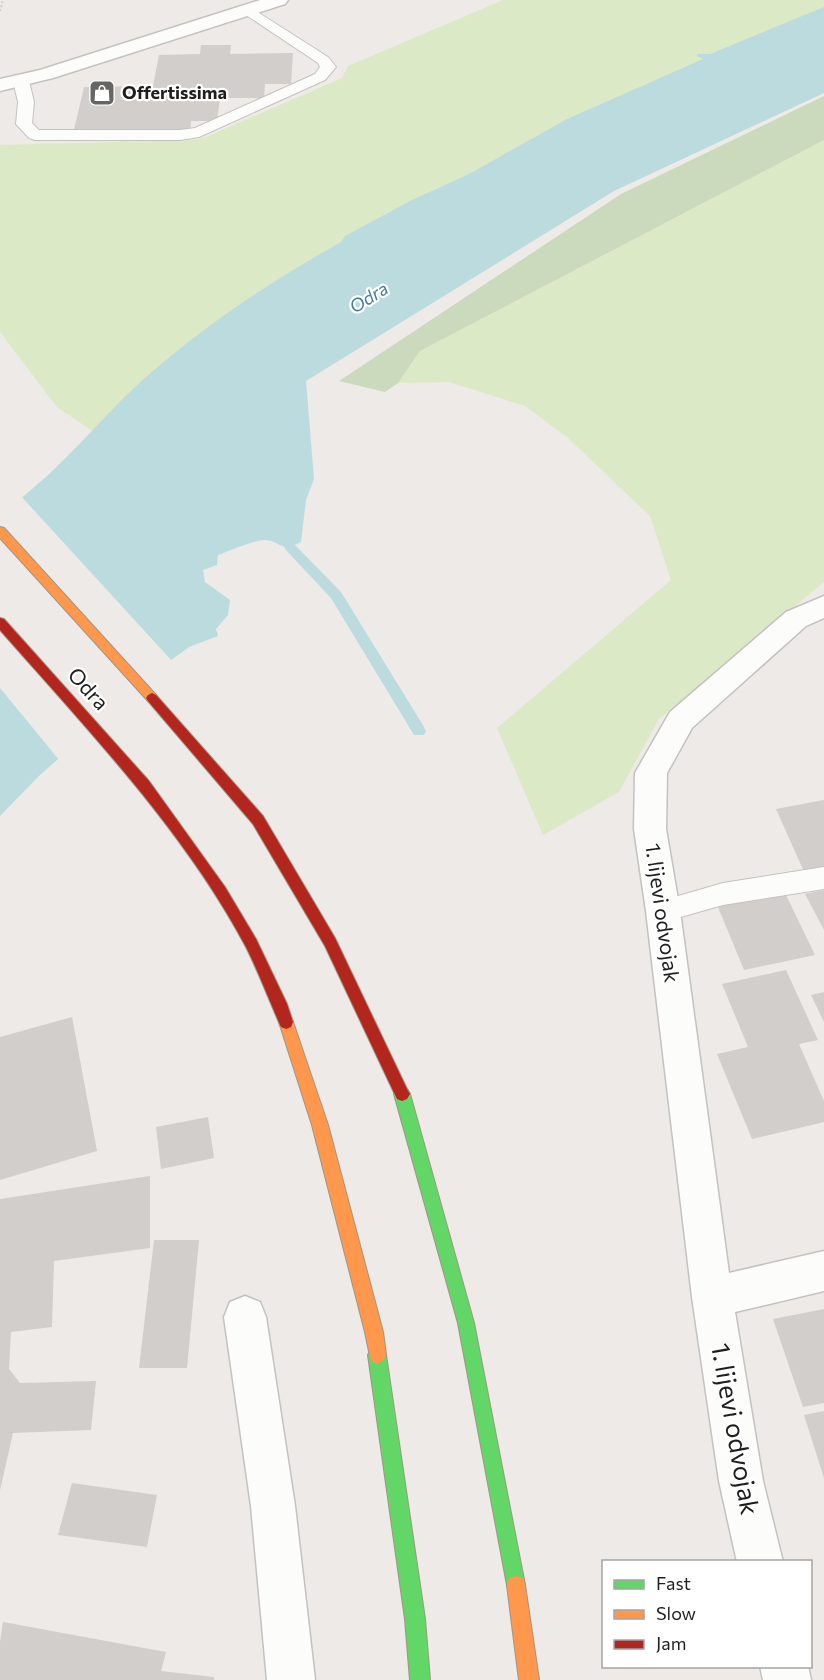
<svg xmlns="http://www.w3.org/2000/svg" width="824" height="1680" viewBox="0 0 824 1680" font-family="Commissioner,sans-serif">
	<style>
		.grass { fill: #dce9c7 }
		.forest { fill: #cbdabd }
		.water { fill: #bcdbdf }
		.pier { fill: #edeae7 }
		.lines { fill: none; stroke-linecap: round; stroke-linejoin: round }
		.stream { fill: #bcdbdf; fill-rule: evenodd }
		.building { fill: #d1cecc }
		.lane-casing { stroke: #c4c2c1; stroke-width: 2 }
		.street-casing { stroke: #c4c2c1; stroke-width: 3 }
		.fast-casing { stroke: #a39584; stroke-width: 2 }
		.slow-casing { stroke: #a39584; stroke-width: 2 }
		.jam-casing { stroke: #a39584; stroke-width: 2 }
		.path { stroke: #dacbca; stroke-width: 2; stroke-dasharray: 2 2; stroke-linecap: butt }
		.lane { fill: #fcfcfb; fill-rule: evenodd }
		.street { fill: #fcfcfb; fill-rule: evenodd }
		.fast { fill: #63d668; fill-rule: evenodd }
		.slow { fill: #ff974d; fill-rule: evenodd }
		.jam { fill: #b3261e; fill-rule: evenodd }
		.labels { text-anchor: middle; stroke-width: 4.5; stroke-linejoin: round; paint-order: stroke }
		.far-poi-label { font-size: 18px; font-weight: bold; fill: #1e1e1e; stroke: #fff; text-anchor: start }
		.far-water-label { font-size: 18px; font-style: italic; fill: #487a9c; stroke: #fff }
		.street-label { font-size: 21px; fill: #1e1e1e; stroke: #fff }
		.near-street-label { font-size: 26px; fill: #1e1e1e; stroke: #fff }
	</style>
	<rect width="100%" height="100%" fill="#edeae7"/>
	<g class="grass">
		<path d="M 503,0 L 824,0 L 824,20 L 113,445 L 57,407 L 0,332 L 0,145 L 193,140 L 206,137 L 342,78 L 348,66 Z"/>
		<path d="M 824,140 L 824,582 L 659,719 L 619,792 L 543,835 L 497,728 L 671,580 L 650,516 L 568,438 L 525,406 L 449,382 L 398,383 L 420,351 Z"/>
	</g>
	<path class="forest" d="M 824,96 L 824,140 L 420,351 L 398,383 L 385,392 L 339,381 L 621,194 Z"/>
	<path class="water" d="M 824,7 L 824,93 L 614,191 L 306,381 L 314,479 L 306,500 L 301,542 C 278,553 282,541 265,540 C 254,540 229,551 218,555 L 217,565 L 203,570 L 205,582 L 230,600 L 228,615 L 216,629 L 218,636 L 189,647 L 159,669 L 39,776 L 0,816 L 0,513 C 59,475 100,416 153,371 C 211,321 275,279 341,242 L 345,236 L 410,201 L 469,174 L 567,119 L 703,59 L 697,56 L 698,54 L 710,54 Z"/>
	<path class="pier" d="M 20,495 L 173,662 L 60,761 L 0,688 L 0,509 Z"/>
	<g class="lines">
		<path class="stream" d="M 279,526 L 283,527 L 294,544 L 341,592 L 424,727 L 426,731 L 424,735 L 414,735 L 331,598 L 286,550 L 273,530 Z"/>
	</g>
	<g class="building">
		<path d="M 201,45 L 231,45 L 230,54 L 293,53 L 291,84 L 265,84 L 264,98 L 220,98 L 217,121 L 191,121 L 190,133 L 73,134 L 84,87 L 153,86 L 159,55 L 200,54 Z"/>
		<path d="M 824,800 L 824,873 L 806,876 L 776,809 Z"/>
		<path d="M 824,890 L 824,930 L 805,894 Z"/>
		<path d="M 785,893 L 815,955 L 744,970 L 718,907 Z"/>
		<path d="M 786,970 L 818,1040 L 799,1044 L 824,1101 L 824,1122 L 752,1139 L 717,1054 L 748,1047 L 722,984 Z"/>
		<path d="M 824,992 L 824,1022 L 811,995 Z"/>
		<path d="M 72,1017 L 97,1151 L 0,1180 L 0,1037 Z"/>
		<path d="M 208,1117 L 214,1158 L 161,1169 L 156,1127 Z"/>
		<path d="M 150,1176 L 150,1248 L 54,1261 L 52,1327 L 11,1332 L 9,1369 L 20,1383 L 96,1381 L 91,1430 L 13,1433 L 0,1490 L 0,1199 Z"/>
		<path d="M 154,1240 L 199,1240 L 187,1368 L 139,1368 Z"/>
		<path d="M 824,1309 L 824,1403 L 803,1407 L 773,1319 Z"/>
		<path d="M 824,1411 L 824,1478 L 804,1415 Z"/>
		<path d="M 72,1483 L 157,1495 L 147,1547 L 58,1535 Z"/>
		<path d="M 3,1622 L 166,1652 L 161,1671 L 214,1677 L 214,1680 L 0,1680 L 0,1642 Z"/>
	</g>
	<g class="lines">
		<g class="lane-casing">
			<g id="lane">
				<path d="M 248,6 L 328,57 L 336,67 L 325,80 L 199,137 L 180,140 L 35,140 L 29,138 L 16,124 L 18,102 L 13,81 L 21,76 L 29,81 L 34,102 L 32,123 L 39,130 L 180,130 L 195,128 L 315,74 L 320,67 L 318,63 L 243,13 L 241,10 Z"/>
				<path d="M 824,867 L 824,889 L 723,905 L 663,922 L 654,919 L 650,911 L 654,903 L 723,883 Z"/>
			</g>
		</g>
		<g class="street-casing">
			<g id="street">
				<path d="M 260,0 L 288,0 L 285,4 L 53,78 L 0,91 L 0,79 L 40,70 Z"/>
				<path d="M 824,596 L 824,618 L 806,626 L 692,728 L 667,773 L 666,829 L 680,911 L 729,1273 L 824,1251 L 824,1291 L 735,1312 L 763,1481 L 783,1562 L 737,1562 L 719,1481 L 692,1297 L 646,911 L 634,829 L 635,773 L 670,712 L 786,612 Z"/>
				<path d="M 245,1296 L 260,1302 L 266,1317 L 295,1506 L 315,1680 L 267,1680 L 251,1506 L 224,1317 L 230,1302 Z"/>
				<path d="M 760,1666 L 808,1666 L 811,1680 L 763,1680 Z"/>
			</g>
		</g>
		<g class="fast-casing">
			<g id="fast">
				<path d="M 402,1087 L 407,1089 L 410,1094 L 474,1323 L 525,1585 L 523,1592 L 516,1594 L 509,1592 L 507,1585 L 458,1323 L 394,1094 L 397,1089 Z"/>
				<path d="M 377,1346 L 383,1349 L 386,1355 L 425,1619 L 430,1680 L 410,1680 L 405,1619 L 368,1355 L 371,1349 Z"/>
			</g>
		</g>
		<g class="slow-casing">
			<g id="slow">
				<path d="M 0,527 L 4,528 L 156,695 L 158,698 L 156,701 L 148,701 L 0,538 Z"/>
				<path d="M 286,1015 L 291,1017 L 293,1022 L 328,1125 L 383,1332 L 386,1355 L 383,1361 L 377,1364 L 371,1361 L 365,1332 L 312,1125 L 279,1022 L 281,1017 Z"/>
				<path d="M 516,1576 L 523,1578 L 525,1585 L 539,1680 L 519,1680 L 507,1585 L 509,1578 Z"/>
			</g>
		</g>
		<g class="jam-casing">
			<g id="jam">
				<path d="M 0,618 L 4,619 L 149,781 L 225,887 L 256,939 L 287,1004 L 293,1022 L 291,1027 L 286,1029 L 281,1027 C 269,1000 259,973 246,947 C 184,830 87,729 0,630 Z"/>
				<path d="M 152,693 L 156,695 L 263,816 L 335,938 L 407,1089 L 410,1094 L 407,1099 L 402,1101 L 397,1099 L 325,946 L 253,824 L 148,701 L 146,698 L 148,695 Z"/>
			</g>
		</g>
		<path class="path" d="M 0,11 L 3,0"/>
		<use href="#lane" class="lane"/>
		<use href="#street" class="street"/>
		<use href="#fast" class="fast"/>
		<use href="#slow" class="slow"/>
		<use href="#jam" class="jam"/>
	</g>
	<defs>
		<g id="shop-square" transform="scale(1.35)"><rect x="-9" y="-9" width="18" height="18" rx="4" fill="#666564" stroke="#fff"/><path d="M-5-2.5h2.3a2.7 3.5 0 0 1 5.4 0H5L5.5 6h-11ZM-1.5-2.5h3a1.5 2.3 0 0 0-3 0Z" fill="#fff"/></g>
	</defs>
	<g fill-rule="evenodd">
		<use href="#shop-square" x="102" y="93"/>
	</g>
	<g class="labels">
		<g class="far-poi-label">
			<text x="122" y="99">Offertissima</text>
		</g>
		<g class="far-water-label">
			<text transform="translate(369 298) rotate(-32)" y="6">Odra</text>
		</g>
		<g class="street-label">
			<text transform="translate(88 689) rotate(48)" y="7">Odra</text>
			<text transform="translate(662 913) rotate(82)" y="7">1. lijevi odvojak</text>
		</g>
		<g class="near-street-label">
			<text transform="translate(735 1429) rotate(80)" y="9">1. lijevi odvojak</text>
		</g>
	</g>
	<rect x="602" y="1560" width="210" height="108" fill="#ffffff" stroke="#a5a5a5" stroke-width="1.5"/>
	<rect x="614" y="1580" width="30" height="9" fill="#63d668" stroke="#a5a5a5" stroke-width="1.5"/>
	<text x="656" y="1590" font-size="18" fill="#1e1e1e">Fast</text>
	<rect x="614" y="1610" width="30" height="9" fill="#ff974d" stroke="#a5a5a5" stroke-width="1.5"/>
	<text x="656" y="1620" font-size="18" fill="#1e1e1e">Slow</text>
	<rect x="614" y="1640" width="30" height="9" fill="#b3261e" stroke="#a5a5a5" stroke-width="1.5"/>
	<text x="656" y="1650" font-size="18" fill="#1e1e1e">Jam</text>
</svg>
